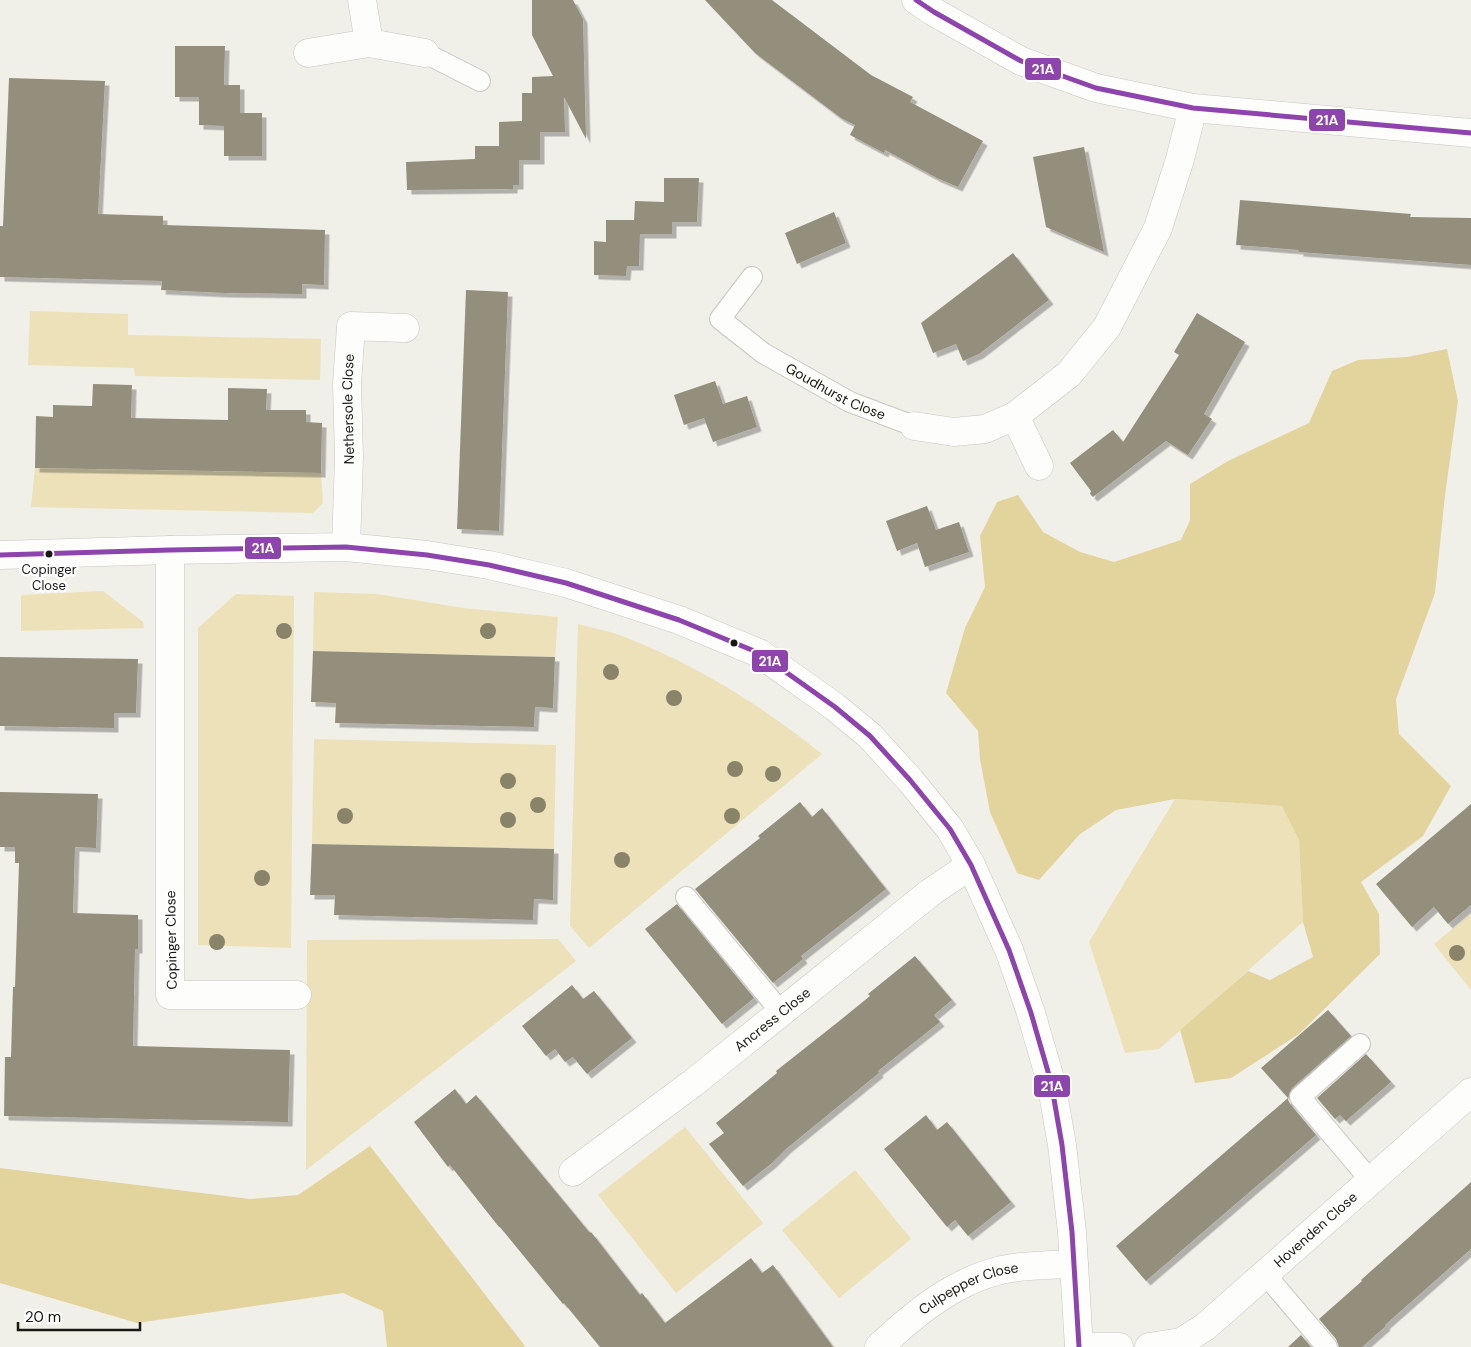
<svg xmlns="http://www.w3.org/2000/svg" width="1471" height="1347" viewBox="0 0 1471 1347" font-family="'DM Sans',sans-serif">
	<style>
		.green { fill: #ece1b9 }
		.forest { fill: #e3d49e }
		.building { fill: #948f7c; filter: url(#shadow) }
		.lines { fill: none; stroke-linecap: round; stroke-linejoin: round }
		.service-casing { stroke: #c8c7c2; stroke-width: 22 }
		.minor-casing { stroke: #c8c7c2; stroke-width: 29 }
		.service { stroke: #fdfdfc; stroke-width: 20 }
		.minor { stroke: #fdfdfc; stroke-width: 28 }
		.bus-1-casing { stroke: #fff; stroke-width: 9 }
		.bus-1 { stroke: #8e44ad; stroke-width: 5 }
		.tree { fill: #898369 }
		.bus-dot { fill: #191813; stroke: #fff; stroke-width: 2 }
		.labels { text-anchor: middle; stroke-width: 5; stroke-linejoin: round; paint-order: stroke }
		.bus-label { font-size: 13px; fill: #191813; stroke: #fff }
		.street-label { font-size: 14px; fill: #191813; stroke: #fff }
		.line-badge { stroke: #fff; stroke-width: 2 }
		.badge-label { font-size: 14px; text-anchor: middle; font-weight: bold; fill: #fff }
	</style>
	<defs>
		<filter id="shadow"><feDropShadow dx="4.5" dy="4.5" stdDeviation="0" flood-color="#0004"/></filter>
	</defs>
	<rect width="100%" height="100%" fill="#f0efe8"/>
	<g class="green">
		<path d="M 30,311 L 128,314 L 128,335 L 321,339 L 320,380 L 135,376 L 134,368 L 28,365 Z"/>
		<path d="M 35,468 L 321,473 L 323,503 L 313,513 L 31,507 Z"/>
		<path d="M 103,591 L 143,622 L 144,628 L 21,631 L 21,595 Z"/>
		<path d="M 314,592 L 377,594 L 463,608 L 558,617 L 555,657 L 313,651 Z"/>
		<path d="M 236,594 L 294,596 L 291,948 L 198,945 L 198,628 Z"/>
		<path d="M 578,624 C 593,628 609,631 622,636 C 695,664 761,705 822,754 L 589,948 L 570,926 Z"/>
		<path d="M 314,739 L 556,745 L 554,849 L 312,844 Z"/>
		<path d="M 1175,799 L 1283,806 L 1299,840 L 1303,922 L 1159,1049 L 1125,1053 L 1089,942 Z"/>
		<path d="M 1471,914 L 1471,990 L 1434,944 Z"/>
		<path d="M 558,939 L 576,961 L 306,1170 L 307,940 Z"/>
		<path d="M 685,1127 L 763,1223 L 676,1293 L 598,1195 Z"/>
		<path d="M 855,1170 L 911,1239 L 839,1298 L 782,1230 Z"/>
	</g>
	<g class="forest">
		<path d="M 1447,349 L 1458,401 L 1445,495 L 1435,593 L 1396,699 L 1399,734 L 1451,786 L 1423,836 L 1361,882 L 1379,914 L 1380,954 L 1299,1034 L 1231,1078 L 1195,1083 L 1180,1030 L 1248,971 L 1270,980 L 1313,957 L 1303,922 L 1299,840 L 1282,806 L 1175,799 L 1116,810 L 1080,834 L 1039,880 L 1017,873 L 990,812 L 980,759 L 978,731 L 946,693 L 965,628 L 985,587 L 980,536 L 997,502 L 1018,495 L 1043,532 L 1080,552 L 1114,562 L 1181,540 L 1190,520 L 1190,484 L 1228,461 L 1309,423 L 1332,371 L 1358,360 L 1407,357 Z"/>
		<path d="M 370,1146 L 525,1346 L 523,1347 L 387,1347 L 383,1311 L 343,1293 L 137,1323 L 0,1283 L 0,1168 L 250,1199 L 298,1195 Z"/>
	</g>
	<g class="building">
		<path d="M 532,0 L 573,0 L 583,19 L 586,139 L 564,97 L 565,132 L 540,132 L 540,160 L 519,160 L 519,185 L 513,185 L 513,189 L 407,190 L 406,162 L 475,159 L 475,146 L 499,146 L 499,122 L 522,121 L 522,93 L 532,93 L 532,77 L 553,76 L 532,35 Z"/>
		<path d="M 705,0 L 772,0 L 871,75 L 913,97 L 910,102 L 983,141 L 958,187 L 937,178 L 885,150 L 884,153 L 850,135 L 855,125 L 841,118 L 755,53 Z"/>
		<path d="M 175,46 L 225,46 L 224,85 L 240,85 L 240,113 L 262,113 L 262,156 L 224,156 L 224,126 L 199,125 L 199,97 L 175,97 Z"/>
		<path d="M 9,78 L 105,81 L 98,214 L 163,216 L 163,225 L 325,230 L 324,285 L 302,284 L 302,294 L 225,293 L 161,290 L 162,281 L 0,277 L 0,226 L 3,226 Z"/>
		<path d="M 1084,147 L 1104,252 L 1046,227 L 1033,157 Z"/>
		<path d="M 664,178 L 699,178 L 697,222 L 672,222 L 672,234 L 640,234 L 639,266 L 627,266 L 626,276 L 594,275 L 594,241 L 606,242 L 606,220 L 634,220 L 635,201 L 664,202 Z"/>
		<path d="M 1240,200 L 1411,214 L 1410,217 L 1471,218 L 1471,265 L 1299,252 L 1299,250 L 1236,245 Z"/>
		<path d="M 834,212 L 846,243 L 797,264 L 785,233 Z"/>
		<path d="M 1013,253 L 1049,300 L 979,354 L 963,361 L 956,344 L 933,353 L 921,323 Z"/>
		<path d="M 466,290 L 508,292 L 499,531 L 457,529 Z"/>
		<path d="M 1197,313 L 1245,342 L 1204,414 L 1212,419 L 1188,455 L 1166,441 L 1093,497 L 1090,494 L 1091,491 L 1070,463 L 1113,430 L 1123,442 L 1179,355 L 1174,352 Z"/>
		<path d="M 715,381 L 723,404 L 747,396 L 757,427 L 713,442 L 704,418 L 684,425 L 674,395 Z"/>
		<path d="M 93,384 L 132,385 L 131,418 L 228,420 L 228,388 L 267,389 L 266,410 L 306,410 L 306,422 L 322,423 L 321,473 L 35,468 L 36,416 L 53,417 L 53,405 L 92,406 Z"/>
		<path d="M 927,506 L 936,530 L 959,522 L 969,552 L 925,567 L 917,543 L 897,551 L 886,521 Z"/>
		<path d="M 313,651 L 555,657 L 553,708 L 535,707 L 534,727 L 335,723 L 336,703 L 311,702 Z"/>
		<path d="M 0,657 L 138,659 L 136,713 L 114,713 L 114,728 L 0,726 Z"/>
		<path d="M 0,792 L 98,794 L 96,848 L 75,847 L 73,913 L 138,915 L 138,949 L 135,949 L 133,1046 L 290,1050 L 288,1122 L 4,1116 L 5,1057 L 11,1057 L 13,987 L 15,987 L 19,863 L 15,863 L 15,847 L 0,847 Z"/>
		<path d="M 800,802 L 812,817 L 822,808 L 886,889 L 801,956 L 803,959 L 773,983 L 695,889 L 760,838 L 758,836 Z"/>
		<path d="M 1471,804 L 1471,905 L 1448,924 L 1434,907 L 1412,927 L 1376,884 Z"/>
		<path d="M 312,844 L 554,849 L 553,900 L 534,899 L 533,920 L 334,915 L 335,895 L 310,895 Z"/>
		<path d="M 677,904 L 754,998 L 722,1024 L 645,929 Z"/>
		<path d="M 915,956 L 952,1000 L 934,1015 L 940,1022 L 878,1071 L 879,1073 L 786,1149 L 772,1163 L 743,1186 L 709,1144 L 724,1133 L 716,1123 L 777,1073 L 776,1071 L 838,1022 L 870,996 L 868,994 Z"/>
		<path d="M 572,985 L 583,999 L 594,991 L 632,1038 L 587,1074 L 573,1057 L 565,1062 L 555,1049 L 546,1056 L 522,1026 Z"/>
		<path d="M 1328,1010 L 1351,1036 L 1292,1088 L 1289,1094 L 1288,1100 L 1291,1105 L 1316,1135 L 1146,1281 L 1116,1246 L 1288,1098 L 1261,1068 Z"/>
		<path d="M 1366,1054 L 1391,1082 L 1346,1121 L 1340,1115 L 1335,1119 L 1317,1098 Z"/>
		<path d="M 455,1089 L 466,1104 L 476,1095 L 590,1233 L 591,1232 L 640,1295 L 642,1293 L 665,1323 L 751,1258 L 762,1273 L 773,1265 L 833,1347 L 600,1347 L 564,1303 L 563,1304 L 500,1227 L 499,1227 L 450,1165 L 448,1167 L 414,1122 Z"/>
		<path d="M 926,1115 L 937,1130 L 947,1122 L 1011,1202 L 968,1236 L 955,1220 L 947,1227 L 884,1149 Z"/>
		<path d="M 1471,1182 L 1471,1249 L 1385,1325 L 1386,1326 L 1362,1347 L 1339,1347 L 1336,1339 L 1319,1319 L 1362,1281 L 1361,1280 Z"/>
		<path d="M 1301,1335 L 1311,1347 L 1288,1347 Z"/>
	</g>
	<g class="lines">
		<g class="service-casing">
			<g id="service">
				<path d="M 425,53 L 480,81"/>
				<path id="s1" d="M 752,277 L 720,319 L 763,353 L 850,402 L 914,426"/>
				<path d="M 686,897 L 781,1012"/>
				<path d="M 1360,1044 L 1300,1097 L 1371,1181"/>
				<path d="M 1265,1274 L 1327,1347"/>
			</g>
		</g>
		<g class="minor-casing">
			<g id="minor">
				<path d="M 362,0 L 369,43"/>
				<path d="M 916,0 L 934,12 L 1021,61 L 1096,88 L 1193,108 L 1471,133"/>
				<path d="M 308,53 L 369,43 L 425,53"/>
				<path d="M 1015,416 L 1039,466"/>
				<path d="M 914,426 L 954,432 L 985,429 L 1015,416 L 1069,374 L 1107,327 L 1158,228 L 1180,159 L 1193,108"/>
				<path id="s2" d="M 346,547 L 349,457 L 347,384 L 351,326 L 405,328"/>
				<path d="M 170,550 L 170,995 L 297,995"/>
				<path d="M 0,555 L 170,550 L 346,547 L 427,555 L 489,565 L 566,583 L 679,620 L 759,653 L 835,707 L 870,736 L 910,780 L 950,829 L 971,865 L 1009,950 L 1031,1013 L 1051,1082 L 1062,1145 L 1072,1232 L 1079,1347"/>
				<path id="s3" d="M 573,1172 L 693,1083 L 931,892 L 971,865"/>
				<path id="s4" d="M 879,1347 C 916,1312 960,1276 1012,1268 C 1032,1265 1053,1265 1074,1264"/>
				<path d="M 1079,1347 L 1119,1347"/>
				<path id="s5" d="M 1149,1347 L 1181,1342 L 1205,1327 L 1471,1092"/>
			</g>
		</g>
		<use href="#service" class="service"/>
		<use href="#minor" class="minor"/>
		<g class="bus-1-casing">
			<g id="bus-1">
				<path d="M 916,0 L 934,12 L 1021,61 L 1096,88 L 1193,108 L 1471,133"/>
				<path d="M 0,555 L 170,550 L 346,547 L 427,555 L 489,565 L 566,583 L 679,620 L 759,653 L 835,707 L 870,736 L 910,780 L 950,829 L 971,865 L 1009,950 L 1031,1013 L 1051,1082 L 1062,1145 L 1072,1232 L 1079,1347"/>
			</g>
		</g>
		<use href="#bus-1" class="bus-1"/>
	</g>
	<g class="tree">
		<circle cx="284" cy="631" r="8"/>
		<circle cx="488" cy="631" r="8"/>
		<circle cx="611" cy="672" r="8"/>
		<circle cx="674" cy="698" r="8"/>
		<circle cx="735" cy="769" r="8"/>
		<circle cx="773" cy="774" r="8"/>
		<circle cx="508" cy="781" r="8"/>
		<circle cx="538" cy="805" r="8"/>
		<circle cx="345" cy="816" r="8"/>
		<circle cx="732" cy="816" r="8"/>
		<circle cx="508" cy="820" r="8"/>
		<circle cx="622" cy="860" r="8"/>
		<circle cx="262" cy="878" r="8"/>
		<circle cx="217" cy="942" r="8"/>
		<circle cx="1457" cy="953" r="8"/>
	</g>
	<g class="bus-dot">
		<circle cx="49" cy="554" r="4.5"/>
		<circle cx="734" cy="643" r="4.5"/>
	</g>
	<g class="labels">
		<g class="bus-label">
			<text x="49" y="574">Copinger<tspan x="49" dy="16">Close</tspan></text>
		</g>
		<g class="street-label">
			<text dy="5" stroke="none"><textPath href="#s1" startOffset="190">Goudhurst Close</textPath></text>
			<text dy="5" stroke="none"><textPath href="#s2" startOffset="138">Nethersole Close</textPath></text>
			<text transform="translate(171 940) rotate(-91)" y="5">Copinger Close</text>
			<text dy="5" stroke="none"><textPath href="#s3" startOffset="251">Ancress Close</textPath></text>
			<text dy="5" stroke="none"><textPath href="#s5" startOffset="208">Hovenden Close</textPath></text>
			<text dy="5" stroke="none"><textPath href="#s4" startOffset="109">Culpepper Close</textPath></text>
		</g>
	</g>
	<g class="line-badge">
		<rect x="1024" y="57" width="38" height="24" rx="5" fill="#8e44ad"/>
		<rect x="1308" y="108" width="38" height="24" rx="5" fill="#8e44ad"/>
		<rect x="244" y="536" width="38" height="24" rx="5" fill="#8e44ad"/>
		<rect x="751" y="649" width="38" height="24" rx="5" fill="#8e44ad"/>
		<rect x="1033" y="1074" width="38" height="24" rx="5" fill="#8e44ad"/>
	</g>
	<g class="badge-label">
		<text x="1043" y="74">21A</text>
		<text x="1327" y="125">21A</text>
		<text x="263" y="553">21A</text>
		<text x="770" y="666">21A</text>
		<text x="1052" y="1091">21A</text>
	</g>
	<path d="M18 1322v8h122v-8" fill="none" stroke="#191813" stroke-width="2.5"/>
	<text x="25" y="1322" font-size="15" fill="#191813" stroke="#ffffff" stroke-width="4" paint-order="stroke">20 m</text>
</svg>
